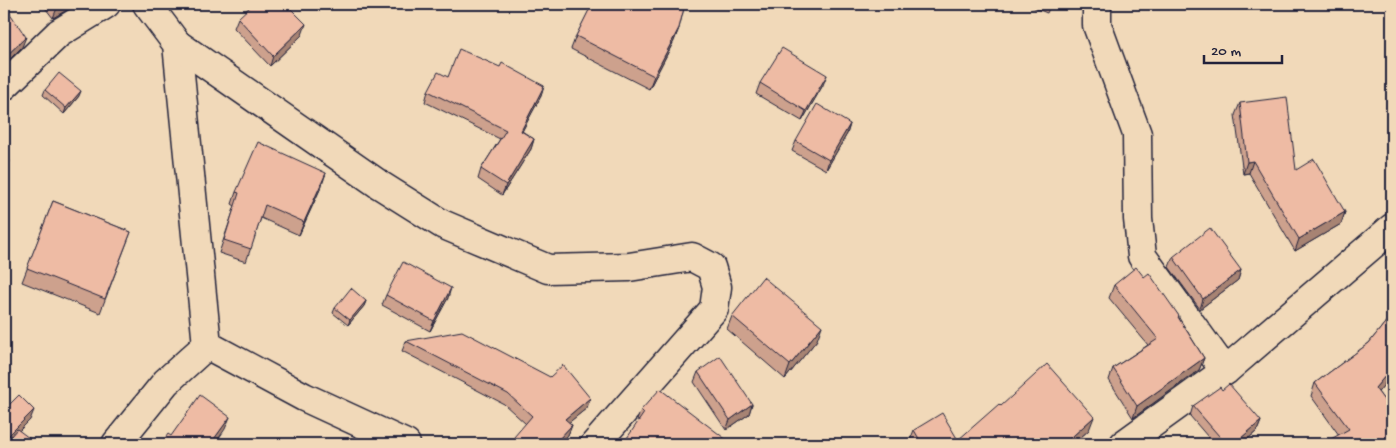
<svg xmlns="http://www.w3.org/2000/svg" width="1396" height="448" viewBox="0 0 1396 448" font-family="'Gochi Hand',sans-serif">
	<style>
		.lines { fill: none; stroke-linecap: round; stroke-linejoin: round }
		.minor-casing { stroke: #22223b; stroke-width: 31 }
		.minor { stroke: #f1d9b9; stroke-width: 28 }
		.wall { fill: #cda18d; stroke: #22223b }
		.shaded-wall { fill: #a78373; stroke: #22223b }
		.building { fill: #eebba4; stroke: #22223b }
	</style>
	<rect width="100%" height="100%" fill="#f1d9b9"/>
	<filter id="ink" filterUnits="userSpaceOnUse"><feTurbulence type="fractalNoise" baseFrequency=".02" numOctaves="2"/><feDisplacementMap in="SourceGraphic" scale="10" xChannelSelector="R" yChannelSelector="G"/><feConvolveMatrix kernelMatrix="1 2 1 2 8 2 1 2 1" color-interpolation-filters="sRGB"/></filter>
	<g filter="url(#ink)">
		<g class="lines">
			<g class="minor-casing">
				<g id="minor">
					<path d="M 147,4 L 177,44 L 207,345"/>
					<path d="M 1097,4 L 1097,25 L 1137,134 L 1138,219 L 1142,256 L 1225,371"/>
					<path d="M 177,44 L 380,185 L 442,224 L 548,269 L 629,267 L 692,257 L 711,267 L 717,287 L 714,309 L 595,444"/>
					<path d="M 4,86 L 59,33 L 106,4"/>
					<path d="M 116,444 L 166,382 L 207,345 L 304,397 L 406,444"/>
					<path d="M 1124,444 L 1225,371 L 1392,228"/>
				</g>
			</g>
			<use href="#minor" class="minor"/>
		</g>
		<g class="wall">
			<path d="M 42,4 L 77,4 L 53,18 Z"/>
			<path d="M 592,4 L 685,4 L 679,28 L 674,41 L 649,89 L 571,49 L 576,36 L 591,7 Z"/>
			<path d="M 1025,4 L 1051,4 L 1047,13 Z"/>
			<path d="M 238,18 L 302,35 L 270,66 L 234,28 Z"/>
			<path d="M 448,77 L 544,86 L 541,96 L 522,131 L 534,139 L 531,149 L 502,195 L 478,179 L 481,169 L 500,139 L 425,102 L 428,91 Z"/>
			<path d="M 760,83 L 823,85 L 802,121 L 756,94 Z"/>
			<path d="M 45,90 L 79,96 L 64,114 L 43,95 Z"/>
			<path d="M 1240,103 L 1296,170 L 1345,212 L 1341,224 L 1295,251 L 1249,173 L 1243,174 L 1235,115 Z"/>
			<path d="M 850,124 L 847,134 L 826,170 L 792,151 L 796,141 Z"/>
			<path d="M 322,185 L 299,235 L 261,218 L 246,262 L 219,253 L 235,206 L 232,204 L 236,192 Z"/>
			<path d="M 53,201 L 131,232 L 100,313 L 22,282 Z"/>
			<path d="M 1173,257 L 1241,270 L 1238,280 L 1200,309 L 1169,267 Z"/>
			<path d="M 1144,277 L 1179,316 L 1179,318 L 1204,358 L 1199,370 L 1133,418 L 1109,380 L 1113,368 L 1148,345 L 1109,298 L 1114,285 Z"/>
			<path d="M 386,295 L 448,298 L 430,331 L 382,305 Z"/>
			<path d="M 366,301 L 364,306 L 348,325 L 333,313 L 335,308 Z"/>
			<path d="M 1392,314 L 1392,375 L 1378,392 L 1392,411 L 1339,435 L 1311,396 L 1315,383 L 1369,343 Z"/>
			<path d="M 732,316 L 817,340 L 785,379 L 727,329 Z"/>
			<path d="M 406,341 L 587,408 L 569,422 L 572,425 L 568,435 L 560,444 L 526,424 L 504,404 L 402,351 Z"/>
			<path d="M 698,372 L 752,404 L 749,414 L 726,430 L 694,382 Z"/>
			<path d="M 1222,390 L 1261,421 L 1257,431 L 1242,444 L 1214,444 L 1190,416 L 1193,406 Z"/>
			<path d="M 1001,406 L 1089,430 L 1073,444 L 910,444 L 909,443 L 914,430 L 958,440 Z"/>
			<path d="M 641,410 L 732,444 L 639,421 L 637,420 Z"/>
		</g>
		<g class="shaded-wall">
			<path d="M 64,4 L 77,4 L 53,18 L 57,8 Z"/>
			<path d="M 306,24 L 302,35 L 270,66 L 273,56 Z"/>
			<path d="M 679,28 L 674,41 L 649,89 L 654,76 Z"/>
			<path d="M 26,37 L 22,47 L 4,65 L 4,58 Z"/>
			<path d="M 827,75 L 823,85 L 802,121 L 806,111 Z"/>
			<path d="M 544,86 L 541,96 L 517,141 L 521,131 Z"/>
			<path d="M 81,91 L 79,96 L 64,114 L 66,108 Z"/>
			<path d="M 850,124 L 847,134 L 826,170 L 829,160 Z"/>
			<path d="M 534,139 L 531,149 L 502,195 L 506,185 Z"/>
			<path d="M 10,161 L 6,171 L 4,174 L 4,167 Z"/>
			<path d="M 1253,161 L 1249,173 L 1243,174 L 1247,162 Z"/>
			<path d="M 326,173 L 322,185 L 299,235 L 304,222 Z"/>
			<path d="M 1345,212 L 1341,224 L 1295,251 L 1299,239 Z"/>
			<path d="M 1241,270 L 1238,280 L 1200,309 L 1203,299 Z"/>
			<path d="M 451,288 L 448,298 L 430,331 L 434,321 Z"/>
			<path d="M 366,301 L 364,306 L 348,325 L 350,320 Z"/>
			<path d="M 822,326 L 817,340 L 785,379 L 790,365 Z"/>
			<path d="M 1204,358 L 1199,370 L 1133,418 L 1137,406 Z"/>
			<path d="M 1392,368 L 1392,375 L 1371,401 L 1375,388 Z"/>
			<path d="M 590,398 L 587,408 L 561,429 L 565,419 Z"/>
			<path d="M 752,404 L 749,414 L 726,430 L 730,420 Z"/>
			<path d="M 34,410 L 30,420 L 6,444 L 4,444 L 6,438 Z"/>
			<path d="M 230,417 L 225,429 L 215,444 L 214,439 Z"/>
			<path d="M 1094,417 L 1089,430 L 1073,444 L 1064,444 Z"/>
			<path d="M 1392,418 L 1392,423 L 1391,428 L 1388,420 Z"/>
			<path d="M 1261,421 L 1257,431 L 1242,444 L 1234,444 Z"/>
			<path d="M 572,425 L 568,435 L 560,444 L 557,441 Z"/>
		</g>
		<g class="building">
			<path d="M 53,4 L 64,4 L 57,8 Z"/>
			<path d="M 253,4 L 286,4 L 306,24 L 273,56 L 238,18 Z"/>
			<path d="M 592,4 L 685,4 L 679,28 L 654,76 L 576,36 Z"/>
			<path d="M 7,9 L 26,37 L 4,58 L 4,11 Z"/>
			<path d="M 782,48 L 827,75 L 806,111 L 760,83 Z"/>
			<path d="M 459,49 L 500,67 L 502,63 L 544,86 L 521,131 L 534,139 L 506,185 L 481,169 L 506,130 L 428,91 L 438,72 L 448,77 Z"/>
			<path d="M 59,73 L 81,91 L 66,108 L 45,90 Z"/>
			<path d="M 1287,97 L 1296,170 L 1314,159 L 1345,212 L 1299,239 L 1253,161 L 1247,162 L 1240,103 Z"/>
			<path d="M 817,104 L 850,124 L 829,160 L 796,141 Z"/>
			<path d="M 258,142 L 326,173 L 304,222 L 265,205 L 251,249 L 224,240 L 239,193 L 236,192 Z"/>
			<path d="M 4,154 L 10,161 L 4,167 Z"/>
			<path d="M 53,201 L 131,232 L 105,299 L 27,268 Z"/>
			<path d="M 1210,228 L 1241,270 L 1203,299 L 1173,257 Z"/>
			<path d="M 403,262 L 451,288 L 434,321 L 386,295 Z"/>
			<path d="M 1136,267 L 1144,277 L 1149,273 L 1179,316 L 1178,317 L 1204,358 L 1137,406 L 1113,368 L 1158,339 L 1114,285 Z"/>
			<path d="M 763,277 L 822,326 L 790,365 L 732,316 Z"/>
			<path d="M 351,288 L 366,301 L 350,320 L 335,308 Z"/>
			<path d="M 1392,314 L 1392,368 L 1375,388 L 1392,411 L 1392,418 L 1388,420 L 1392,429 L 1392,444 L 1322,444 L 1349,429 L 1315,383 L 1369,343 Z"/>
			<path d="M 462,331 L 550,377 L 563,365 L 590,398 L 565,419 L 572,425 L 557,441 L 561,444 L 508,444 L 532,416 L 508,394 L 406,341 Z"/>
			<path d="M 720,356 L 752,404 L 730,420 L 698,372 Z"/>
			<path d="M 1047,364 L 1094,417 L 1064,444 L 922,444 L 914,430 L 942,413 L 958,440 L 999,404 L 1001,406 Z"/>
			<path d="M 1229,384 L 1261,421 L 1234,444 L 1226,444 L 1193,406 L 1220,387 L 1222,390 Z"/>
			<path d="M 660,389 L 732,444 L 623,444 L 644,413 L 641,410 Z"/>
			<path d="M 19,395 L 34,410 L 6,438 L 4,435 L 4,410 Z"/>
			<path d="M 200,395 L 230,417 L 214,439 L 224,444 L 161,444 L 168,434 L 171,436 Z"/>
			<path d="M 17,429 L 37,444 L 4,444 Z"/>
		</g>
	</g>
	<rect width="1396" height="448" fill="none" stroke="#f1d9b9" stroke-width="20"/>
	<rect x="10" y="10" width="1376" height="428" fill="none" stroke="#22223b" stroke-width="2" filter="url(#ink)"/>
	<path d="M1204 55v8h78v-8" fill="none" stroke="#22223b" stroke-width="2.5"/>
	<text x="1211" y="55" font-size="15" fill="#22223b" stroke="#f1d9b9" stroke-width="4" paint-order="stroke">20 m</text>
</svg>
